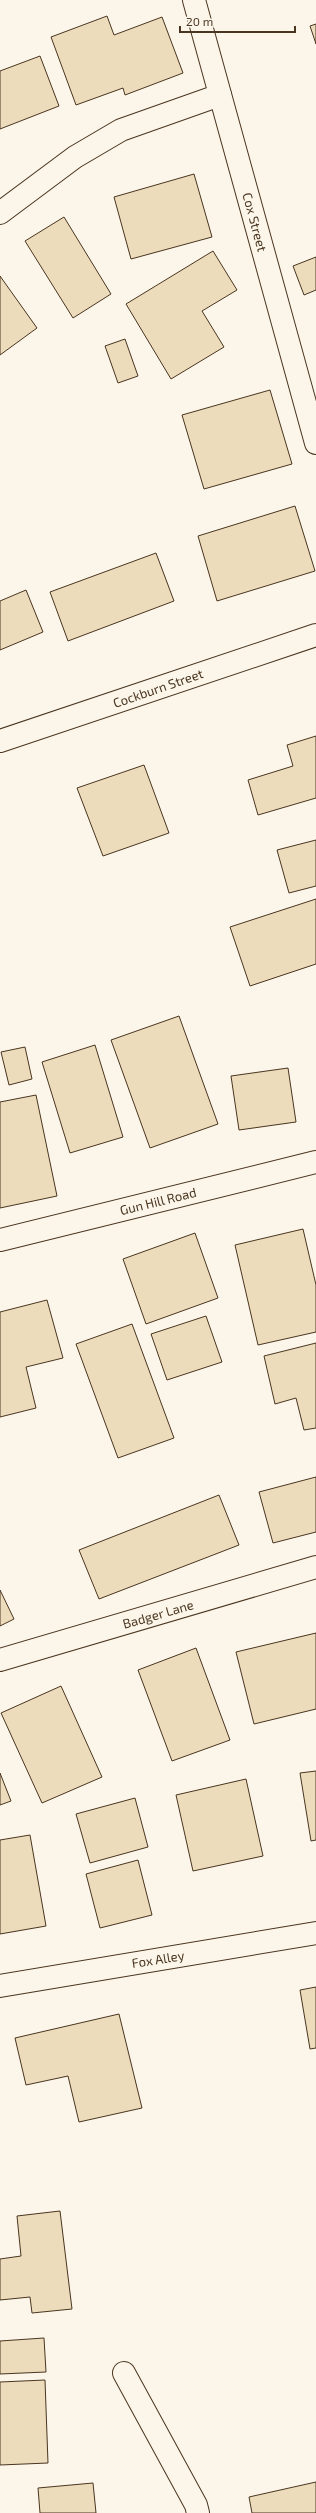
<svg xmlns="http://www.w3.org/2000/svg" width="316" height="2513" viewBox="0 0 316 2513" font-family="'Exo 2',sans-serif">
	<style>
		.building { fill: #ecdcbc; stroke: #4a3520 }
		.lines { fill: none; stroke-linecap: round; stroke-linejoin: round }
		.minor-casing { stroke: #4a3520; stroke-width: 24 }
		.minor { stroke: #fbf6e9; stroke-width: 22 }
		.labels { text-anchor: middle; stroke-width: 3; stroke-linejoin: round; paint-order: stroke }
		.street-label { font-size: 13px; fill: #4a3520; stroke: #fbf6e9 }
	</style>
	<rect width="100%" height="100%" fill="#fbf6e9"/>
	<g class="building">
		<path d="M 107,16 L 114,35 L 162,17 L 183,73 L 125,95 L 123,88 L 76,105 L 51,37 Z"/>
		<path d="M 316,24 L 316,44 L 310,26 Z"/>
		<path d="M 40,56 L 59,106 L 0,129 L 0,71 Z"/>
		<path d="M 194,174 L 212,237 L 131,259 L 114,197 Z"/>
		<path d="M 64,217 L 111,294 L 73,318 L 25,241 Z"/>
		<path d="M 213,251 L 237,290 L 202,311 L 224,347 L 171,379 L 126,304 Z"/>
		<path d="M 316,257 L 316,290 L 304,295 L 293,266 Z"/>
		<path d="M 0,276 L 37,328 L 0,355 Z"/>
		<path d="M 125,339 L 138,376 L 118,383 L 105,346 Z"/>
		<path d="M 270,390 L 292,464 L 204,489 L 182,415 Z"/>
		<path d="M 295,506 L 315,571 L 217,601 L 198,536 Z"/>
		<path d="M 156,553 L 174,601 L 68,641 L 50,592 Z"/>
		<path d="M 26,590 L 43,632 L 0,650 L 0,601 Z"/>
		<path d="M 316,736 L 316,798 L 258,815 L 248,780 L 293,766 L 287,745 Z"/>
		<path d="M 144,765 L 169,833 L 103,856 L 77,788 Z"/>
		<path d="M 316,840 L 316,886 L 289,893 L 277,850 Z"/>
		<path d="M 316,899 L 316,964 L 250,986 L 230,927 Z"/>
		<path d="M 179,1016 L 218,1124 L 150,1148 L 111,1040 Z"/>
		<path d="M 95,1045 L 123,1137 L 70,1153 L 42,1062 Z"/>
		<path d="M 25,1047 L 32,1079 L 9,1085 L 1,1052 Z"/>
		<path d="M 288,1068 L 296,1122 L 239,1130 L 231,1076 Z"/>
		<path d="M 36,1095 L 57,1196 L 0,1208 L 0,1102 Z"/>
		<path d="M 303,1229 L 316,1285 L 316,1332 L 258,1345 L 235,1245 Z"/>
		<path d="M 195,1233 L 218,1298 L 146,1324 L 123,1259 Z"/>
		<path d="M 47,1300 L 63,1358 L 26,1367 L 36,1408 L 0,1417 L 0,1312 Z"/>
		<path d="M 206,1316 L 222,1362 L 167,1380 L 151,1334 Z"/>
		<path d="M 132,1324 L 174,1438 L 118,1458 L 76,1344 Z"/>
		<path d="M 316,1343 L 316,1428 L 304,1430 L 296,1398 L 275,1404 L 264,1356 Z"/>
		<path d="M 316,1477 L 316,1532 L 273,1543 L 259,1492 Z"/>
		<path d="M 219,1495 L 239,1545 L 99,1599 L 79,1550 Z"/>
		<path d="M 0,1590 L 14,1619 L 0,1626 Z"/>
		<path d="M 316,1633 L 316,1709 L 254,1724 L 236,1652 Z"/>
		<path d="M 196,1648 L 230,1740 L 172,1761 L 138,1670 Z"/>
		<path d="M 61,1686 L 102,1777 L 42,1803 L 1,1713 Z"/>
		<path d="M 316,1771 L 316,1840 L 311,1841 L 300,1773 Z"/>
		<path d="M 0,1773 L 11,1801 L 0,1805 Z"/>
		<path d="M 246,1779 L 263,1856 L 193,1871 L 176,1795 Z"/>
		<path d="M 135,1798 L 148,1847 L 90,1863 L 76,1814 Z"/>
		<path d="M 30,1835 L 46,1926 L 0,1934 L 0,1840 Z"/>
		<path d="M 138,1860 L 152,1915 L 100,1928 L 86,1874 Z"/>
		<path d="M 316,1987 L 316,2048 L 310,2049 L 300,1990 Z"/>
		<path d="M 119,2014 L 142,2108 L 79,2122 L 68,2076 L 26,2085 L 15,2038 Z"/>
		<path d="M 60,2211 L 72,2309 L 32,2313 L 30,2297 L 0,2300 L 0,2259 L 21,2256 L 17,2216 Z"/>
		<path d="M 44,2338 L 46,2372 L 0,2374 L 0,2341 Z"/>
		<path d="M 45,2380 L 48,2463 L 0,2465 L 0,2382 Z"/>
		<path d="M 316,2482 L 316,2513 L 252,2513 L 249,2497 Z"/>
		<path d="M 93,2483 L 96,2513 L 40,2513 L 38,2488 Z"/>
	</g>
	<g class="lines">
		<g class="minor-casing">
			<g id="minor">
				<path d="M 194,0 L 316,443"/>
				<path d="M 0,213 L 75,157 L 121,130 L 220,95"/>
				<path d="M 0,741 L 316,635"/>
				<path d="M 0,1240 L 316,1162"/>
				<path d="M 0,1660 L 316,1567"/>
				<path d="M 0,1986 L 316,1933"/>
				<path d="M 124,2373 L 196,2505 L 198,2513"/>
			</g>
		</g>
		<use href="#minor" class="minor"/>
	</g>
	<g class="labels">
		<g class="street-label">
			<text transform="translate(255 222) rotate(75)" y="5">Cox Street</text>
			<text transform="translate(158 688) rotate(-19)" y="5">Cockburn Street</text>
			<text transform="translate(158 1201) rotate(-14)" y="5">Gun Hill Road</text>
			<text transform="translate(158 1614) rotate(-16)" y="5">Badger Lane</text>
			<text transform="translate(158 1959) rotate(-9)" y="5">Fox Alley</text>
		</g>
	</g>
	<path d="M180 26v6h115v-6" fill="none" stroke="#4a3520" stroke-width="2"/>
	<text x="186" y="26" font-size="12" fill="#4a3520" stroke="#fbf6e9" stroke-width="3" paint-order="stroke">20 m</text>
</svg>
